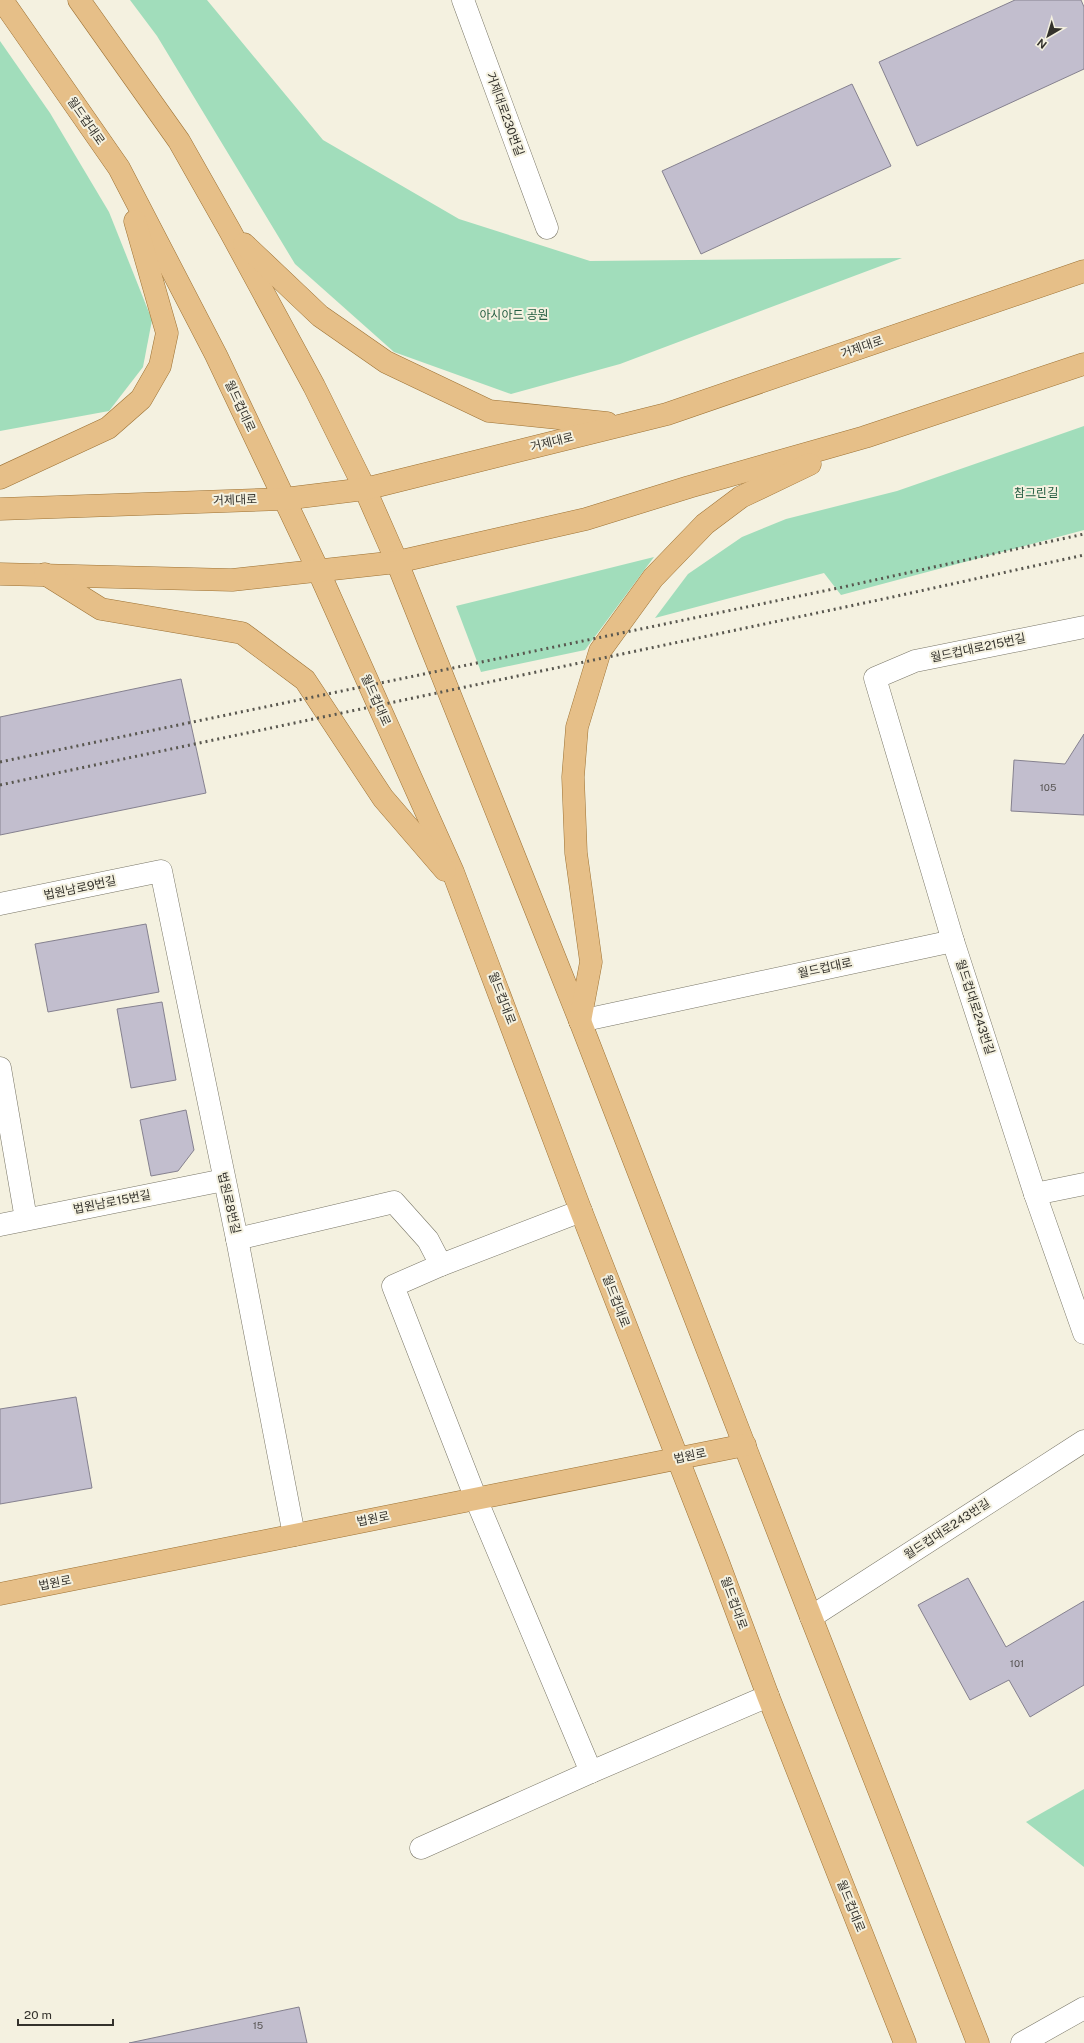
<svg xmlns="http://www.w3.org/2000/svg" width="1084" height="2043" viewBox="0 0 1084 2043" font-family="'Public Sans','Noto Sans KR',sans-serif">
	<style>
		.green { fill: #a1ddbb }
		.building { fill: #c2bece; stroke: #85818f }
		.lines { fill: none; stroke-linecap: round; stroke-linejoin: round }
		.minor-casing { stroke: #797667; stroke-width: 23 }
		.major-casing { stroke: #9d7234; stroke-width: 23 }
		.minor { stroke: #fff; stroke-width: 22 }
		.major { stroke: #e6bf88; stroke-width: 22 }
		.rail { stroke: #59574f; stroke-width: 3; stroke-dasharray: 2 4; stroke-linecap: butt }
		.labels { text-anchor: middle; stroke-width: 4; stroke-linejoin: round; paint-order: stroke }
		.number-label { font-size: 10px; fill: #585554 }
		.street-label { font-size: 12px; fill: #34322c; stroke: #f4f1e0 }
		.park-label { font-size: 12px; fill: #225c40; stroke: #f4f1e0 }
	</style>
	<rect width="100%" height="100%" fill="#f4f1e0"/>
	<g class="green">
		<path d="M 130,0 L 207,0 L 323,140 L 459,219 L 590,261 L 902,258 L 620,364 L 511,394 L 394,352 L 295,264 L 157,36 Z"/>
		<path d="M 0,41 L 50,113 L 109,212 L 152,320 L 143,367 L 109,411 L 0,431 Z"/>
		<path d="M 1084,426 L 1084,530 L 841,595 L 824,573 L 655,618 L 688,574 L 742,537 L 786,519 L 897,491 Z"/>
		<path d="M 654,557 L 585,650 L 481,672 L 456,606 Z"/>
		<path d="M 1084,1789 L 1084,1867 L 1026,1822 Z"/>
	</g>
	<g class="building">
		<path d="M 1015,0 L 1081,0 L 1084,7 L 1084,69 L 917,146 L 879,62 Z"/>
		<path d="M 852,84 L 891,166 L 701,254 L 662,171 Z"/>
		<path d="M 181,679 L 206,793 L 0,835 L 0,717 Z"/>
		<path d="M 1084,734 L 1084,815 L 1011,811 L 1014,760 L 1065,764 Z"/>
		<path d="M 146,924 L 159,992 L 48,1012 L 35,944 Z"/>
		<path d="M 162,1002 L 176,1080 L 131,1088 L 117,1009 Z"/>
		<path d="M 186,1110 L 194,1150 L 178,1171 L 151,1176 L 140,1120 Z"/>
		<path d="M 76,1397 L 92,1488 L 0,1504 L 0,1409 Z"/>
		<path d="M 968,1578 L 1006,1647 L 1084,1601 L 1084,1685 L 1030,1717 L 1009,1680 L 970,1700 L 918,1605 Z"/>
		<path d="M 299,2007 L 307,2043 L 129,2043 Z"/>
	</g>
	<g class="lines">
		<g class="minor-casing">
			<g id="minor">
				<path d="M 463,0 L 547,228"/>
				<path d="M 1084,627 L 915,661 L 875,678 L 953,941 L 1035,1194 L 1084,1333"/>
				<path d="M 0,904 L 161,871 L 237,1239 L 294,1535"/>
				<path d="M 580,1021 L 953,941"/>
				<path d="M 0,1068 L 26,1219"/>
				<path d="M 1035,1194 L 1084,1184"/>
				<path d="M 0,1225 L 224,1180"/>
				<path d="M 237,1239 L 394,1202 L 428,1240 L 441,1265 L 581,1211"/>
				<path d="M 441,1265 L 393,1286 L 476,1499 L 591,1772"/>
				<path d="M 811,1617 L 1084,1441"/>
				<path d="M 421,1848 L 591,1772 L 768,1696"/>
				<path d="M 1022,2043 L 1084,2008"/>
			</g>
		</g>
		<g class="major-casing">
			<g id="major">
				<path d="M 2,0 L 119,168 L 216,355 L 318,570 L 453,872 L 581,1211 L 717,1559 L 768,1696 L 905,2043"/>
				<path d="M 79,0 L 179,141 L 230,231 L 314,386 L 365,489 L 397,562 L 580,1021 L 811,1617 L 978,2043"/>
				<path d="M 244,244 L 320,316 L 386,362 L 489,411 L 607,423"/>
				<path d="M 0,478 L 108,428 L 141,399 L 160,366 L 167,333 L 135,221"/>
				<path d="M 0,509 L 284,499 L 365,489 L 667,414 L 1084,271"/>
				<path d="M 0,574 L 232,580 L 397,562 L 586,519 L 689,487 L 865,437 L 1084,364"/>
				<path d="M 45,574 L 101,609 L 242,633 L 305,680 L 383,798 L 445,870"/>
				<path d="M 580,1021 L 591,962 L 576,853 L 573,777 L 577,727 L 600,651 L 653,578 L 705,524 L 741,497 L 810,464"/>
				<path d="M 0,1594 L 745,1445"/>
			</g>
		</g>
		<use href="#minor" class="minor"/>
		<use href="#major" class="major"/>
		<g class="rail">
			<path d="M 0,762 L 843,587 L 1084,534"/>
			<path d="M 0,785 L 888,598 L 1084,555"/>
		</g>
	</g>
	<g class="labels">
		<g class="number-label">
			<text x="1048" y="791">105</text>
			<text x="1017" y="1667">101</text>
			<text x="258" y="2029">15</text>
		</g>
		<g class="street-label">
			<text transform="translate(505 114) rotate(70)" y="4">거제대로230번길</text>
			<text transform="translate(86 121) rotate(55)" y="4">월드컵대로</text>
			<text transform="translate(862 347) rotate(-19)" y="4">거제대로</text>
			<text transform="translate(240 406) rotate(65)" y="4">월드컵대로</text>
			<text transform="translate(552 442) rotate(-14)" y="4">거제대로</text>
			<text transform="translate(235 500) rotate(-2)" y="4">거제대로</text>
			<text transform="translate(978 648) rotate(-12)" y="4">월드컵대로215번길</text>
			<text transform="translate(376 700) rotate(66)" y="4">월드컵대로</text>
			<text transform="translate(80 888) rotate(-12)" y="4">법원남로9번길</text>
			<text transform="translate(825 968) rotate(-12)" y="4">월드컵대로</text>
			<text transform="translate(502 998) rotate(69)" y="4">월드컵대로</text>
			<text transform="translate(975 1007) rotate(72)" y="4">월드컵대로243번길</text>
			<text transform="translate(112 1202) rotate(-11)" y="4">법원남로15번길</text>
			<text transform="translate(229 1203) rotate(77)" y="4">법원로8번길</text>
			<text transform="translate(616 1301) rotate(69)" y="4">월드컵대로</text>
			<text transform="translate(690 1456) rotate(-12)" y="4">법원로</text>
			<text transform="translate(373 1519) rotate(-11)" y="4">법원로</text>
			<text transform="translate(947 1529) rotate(-33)" y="4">월드컵대로243번길</text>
			<text transform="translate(55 1583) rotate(-11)" y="4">법원로</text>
			<text transform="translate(734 1603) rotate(70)" y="4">월드컵대로</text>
			<text transform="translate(851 1906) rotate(68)" y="4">월드컵대로</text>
		</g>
		<g class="park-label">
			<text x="514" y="319">아시아드 공원</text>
			<text x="1036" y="497">참그린길</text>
		</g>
	</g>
	<g transform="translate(1048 36) rotate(218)" stroke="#f4f1e0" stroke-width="3" paint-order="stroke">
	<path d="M0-3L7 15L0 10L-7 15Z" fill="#34322c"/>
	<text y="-6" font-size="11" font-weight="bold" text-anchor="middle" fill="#34322c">N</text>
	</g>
	<path d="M18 2019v6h95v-6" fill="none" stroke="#34322c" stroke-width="2"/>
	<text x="24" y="2019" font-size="12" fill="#34322c" stroke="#f4f1e0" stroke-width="3" paint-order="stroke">20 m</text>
</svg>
